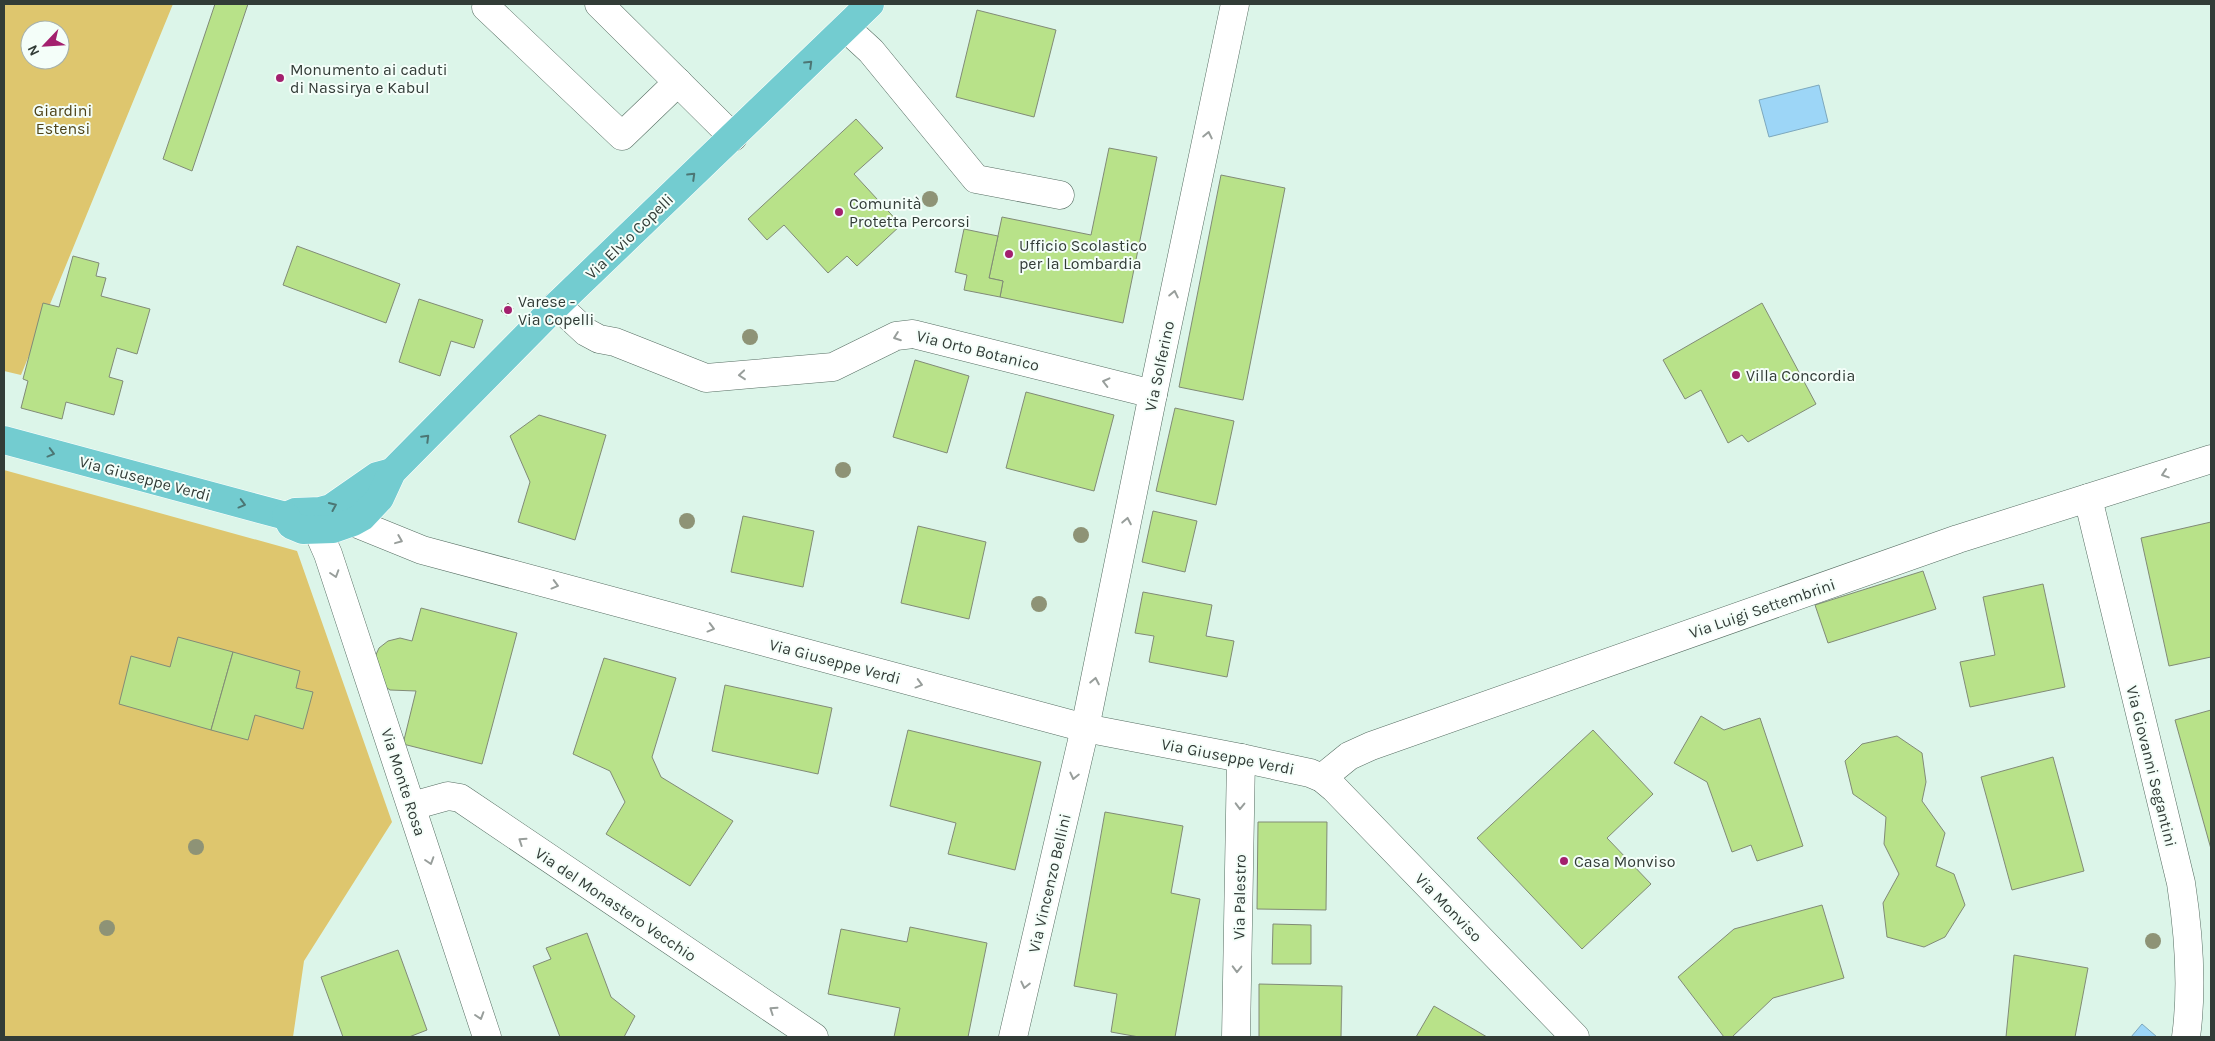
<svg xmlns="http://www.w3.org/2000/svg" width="2215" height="1041" viewBox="0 0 2215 1041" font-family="Karla,sans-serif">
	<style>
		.green { fill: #dec66e; fill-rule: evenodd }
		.water { fill: #9dd6f7; stroke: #7da8bd }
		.building { fill: #b8e289; stroke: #818b77 }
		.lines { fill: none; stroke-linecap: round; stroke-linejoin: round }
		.minor-casing { stroke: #566d62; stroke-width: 29 }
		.major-casing { stroke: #fff; stroke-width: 29 }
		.minor { stroke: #fff; stroke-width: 28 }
		.major { stroke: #73ccd0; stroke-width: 28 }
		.tree { fill: #8e9376 }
		.oneway { stroke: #4c7674 }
		.oneway2 { stroke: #989e9b }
		.poi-dot { fill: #a3206e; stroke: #f4fef9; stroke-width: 2 }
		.labels { text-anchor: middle; stroke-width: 4; stroke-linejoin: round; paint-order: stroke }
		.poi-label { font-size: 16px; fill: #323c37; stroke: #f4fef9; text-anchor: start }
		.park-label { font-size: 16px; fill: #4e4318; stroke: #f4fef9 }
		.street-label { font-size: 16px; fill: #323c37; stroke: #f4fef9 }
	</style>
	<rect width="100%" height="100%" fill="#dcf5e9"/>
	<g class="green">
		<path d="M 4,4 L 173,4 L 21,375 L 4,371 ZM 30,30 L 60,30 L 60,60 L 30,60 Z"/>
		<path d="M 4,470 L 297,551 L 392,822 L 304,961 L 293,1037 L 4,1037 Z"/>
	</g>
	<g class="water">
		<path d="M 1819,85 L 1828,122 L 1769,137 L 1759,100 Z"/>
		<path d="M 2142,1024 L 2157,1037 L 2131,1037 Z"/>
	</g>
	<g class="building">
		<path d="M 215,4 L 248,4 L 192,171 L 163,159 Z"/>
		<path d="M 977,10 L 1056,30 L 1034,117 L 956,97 Z"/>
		<path d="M 856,119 L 883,148 L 854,174 L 901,225 L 857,266 L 847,256 L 828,273 L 784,225 L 767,240 L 748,219 Z"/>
		<path d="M 1109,148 L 1157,157 L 1123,323 L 1000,297 L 1003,281 L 989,278 L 1002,217 L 1091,235 Z"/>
		<path d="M 1221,175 L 1285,188 L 1243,400 L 1179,387 Z"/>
		<path d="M 964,229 L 998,236 L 989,278 L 1003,281 L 1000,297 L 964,290 L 967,275 L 955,272 Z"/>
		<path d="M 297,246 L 400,284 L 386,323 L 283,285 Z"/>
		<path d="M 73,256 L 99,263 L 96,276 L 106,278 L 101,296 L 150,309 L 137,354 L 117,348 L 109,377 L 123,381 L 114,415 L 66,402 L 62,419 L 21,408 L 28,381 L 23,379 L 43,303 L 59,307 Z"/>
		<path d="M 419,299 L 483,320 L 474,348 L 451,341 L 440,376 L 399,362 Z"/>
		<path d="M 508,303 L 514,309 L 507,316 L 501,311 Z"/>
		<path d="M 1762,303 L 1816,404 L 1748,442 L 1742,435 L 1728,443 L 1701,390 L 1685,399 L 1663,360 Z"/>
		<path d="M 915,360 L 969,376 L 947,453 L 893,437 Z"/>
		<path d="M 1026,392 L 1114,415 L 1094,491 L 1006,468 Z"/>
		<path d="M 1175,408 L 1234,421 L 1216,505 L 1156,491 Z"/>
		<path d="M 539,415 L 606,435 L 575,540 L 518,522 L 530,482 L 510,436 Z"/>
		<path d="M 1153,511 L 1197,521 L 1185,572 L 1142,562 Z"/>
		<path d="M 743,516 L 814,531 L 803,587 L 731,572 Z"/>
		<path d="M 2211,522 L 2211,657 L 2169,666 L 2141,538 Z"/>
		<path d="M 918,526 L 986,542 L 969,619 L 901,603 Z"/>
		<path d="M 1923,571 L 1936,609 L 1828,643 L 1815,605 Z"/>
		<path d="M 2043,584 L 2065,687 L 1970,707 L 1960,662 L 1995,655 L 1983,597 Z"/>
		<path d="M 1143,592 L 1212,605 L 1206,636 L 1234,641 L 1227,677 L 1149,662 L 1154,636 L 1135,633 Z"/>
		<path d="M 421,608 L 517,633 L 482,764 L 403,744 L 416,691 L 390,690 L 380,683 L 374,659 L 379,648 L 388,641 L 400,638 L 412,641 Z"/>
		<path d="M 178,637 L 233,652 L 211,730 L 119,704 L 131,656 L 170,667 Z"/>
		<path d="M 233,652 L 300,671 L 296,688 L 313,692 L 303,729 L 255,715 L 248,740 L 211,730 Z"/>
		<path d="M 604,658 L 676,678 L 652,757 L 661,777 L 733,821 L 690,886 L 606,834 L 625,802 L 610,771 L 573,754 Z"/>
		<path d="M 725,685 L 832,708 L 818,774 L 712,751 Z"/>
		<path d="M 2211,710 L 2211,849 L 2175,720 Z"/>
		<path d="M 1701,716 L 1724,730 L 1760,718 L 1803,846 L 1757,861 L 1751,845 L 1732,852 L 1707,782 L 1674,763 Z"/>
		<path d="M 908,730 L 1041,762 L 1015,870 L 948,854 L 956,823 L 890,806 Z"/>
		<path d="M 1593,730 L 1653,794 L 1607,838 L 1651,884 L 1582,949 L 1477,838 Z"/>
		<path d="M 1897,736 L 1922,753 L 1926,782 L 1922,801 L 1945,833 L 1936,866 L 1954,874 L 1965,905 L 1945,937 L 1924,947 L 1887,937 L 1883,903 L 1899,874 L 1884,844 L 1886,817 L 1853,794 L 1845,761 L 1862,744 Z"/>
		<path d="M 2053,757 L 2084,871 L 2012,890 L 1981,777 Z"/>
		<path d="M 1105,812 L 1183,826 L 1171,893 L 1200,899 L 1175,1037 L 1139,1037 L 1111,1032 L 1117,994 L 1074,986 Z"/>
		<path d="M 1258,822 L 1327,822 L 1326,910 L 1257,909 Z"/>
		<path d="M 1822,905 L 1844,978 L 1773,998 L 1732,1037 L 1724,1037 L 1678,977 L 1734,929 Z"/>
		<path d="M 1273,924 L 1311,925 L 1311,964 L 1272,964 Z"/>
		<path d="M 910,927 L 987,943 L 968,1037 L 894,1037 L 900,1008 L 828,994 L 841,929 L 907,942 Z"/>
		<path d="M 587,933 L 611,997 L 635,1016 L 624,1037 L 560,1037 L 533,966 L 551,959 L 546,948 Z"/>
		<path d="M 398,950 L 427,1030 L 409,1037 L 343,1037 L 321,977 Z"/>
		<path d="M 2014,955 L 2088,968 L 2075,1037 L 2006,1037 Z"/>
		<path d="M 1259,984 L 1342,986 L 1341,1037 L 1259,1037 Z"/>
		<path d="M 1434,1006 L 1487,1037 L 1416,1037 Z"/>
	</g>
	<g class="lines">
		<g class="minor-casing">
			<g id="minor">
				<path d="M 489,4 L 486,7 L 622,136 L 678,82"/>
				<path d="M 599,4 L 733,137"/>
				<path d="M 846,28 L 871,51 L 976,179 L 1060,195"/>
				<path d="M 557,305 L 586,332 L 599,339 L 615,342 L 706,378 L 833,367 L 896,336 L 913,334 L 1153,394"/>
				<path d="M 2088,498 L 2181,883 C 2189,935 2193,986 2186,1037"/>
				<path d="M 353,522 L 422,550 L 1085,728 L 1241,758 L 1310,773 L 1322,778 L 1334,788 L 1575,1037"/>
				<path d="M 317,529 L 328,554 L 487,1037"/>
				<path d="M 1322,778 L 1349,756 L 1371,746 L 1958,539 L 2211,459"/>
				<path d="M 412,806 L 448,796 L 460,798 L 814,1037"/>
				<path d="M 1013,1037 L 1085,728 L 1153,394 L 1235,4"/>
				<path d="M 1236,1037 L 1241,758"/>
			</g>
		</g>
		<g class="major-casing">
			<g id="major">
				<path d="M 4,440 L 286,516"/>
				<path d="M 288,515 L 295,512 L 320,511 L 331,508 L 377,476 L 392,472"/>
				<path d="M 286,516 L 291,525 L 303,530 L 333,529 L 353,522 L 362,517 L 380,498 L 392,472 L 557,305 L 870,4"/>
			</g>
		</g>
		<use href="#minor" class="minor"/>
		<use href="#major" class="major"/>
	</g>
	<g class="tree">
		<circle cx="930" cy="199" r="8"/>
		<circle cx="750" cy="337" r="8"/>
		<circle cx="843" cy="470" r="8"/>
		<circle cx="687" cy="521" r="8"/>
		<circle cx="1081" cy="535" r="8"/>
		<circle cx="1039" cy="604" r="8"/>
		<circle cx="196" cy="847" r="8"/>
		<circle cx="107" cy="928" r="8"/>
		<circle cx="2153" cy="941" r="8"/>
	</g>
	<defs><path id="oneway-chevron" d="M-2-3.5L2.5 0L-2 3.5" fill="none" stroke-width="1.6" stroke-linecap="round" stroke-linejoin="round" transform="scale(1.25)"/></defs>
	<g class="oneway">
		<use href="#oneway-chevron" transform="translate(809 64) rotate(-44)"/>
		<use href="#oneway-chevron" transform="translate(692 176) rotate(-44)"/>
		<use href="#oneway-chevron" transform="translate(426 438) rotate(-45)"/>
		<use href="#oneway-chevron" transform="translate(51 453) rotate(15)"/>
		<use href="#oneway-chevron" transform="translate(242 504) rotate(15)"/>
		<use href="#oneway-chevron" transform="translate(333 506) rotate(-24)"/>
	</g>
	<g class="oneway2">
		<use href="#oneway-chevron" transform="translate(1208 135) rotate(-78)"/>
		<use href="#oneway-chevron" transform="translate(1174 294) rotate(-78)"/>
		<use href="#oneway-chevron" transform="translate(897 337) rotate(160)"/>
		<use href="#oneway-chevron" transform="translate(742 375) rotate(175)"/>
		<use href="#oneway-chevron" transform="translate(1106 382) rotate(-166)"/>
		<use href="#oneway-chevron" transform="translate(2165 474) rotate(162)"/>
		<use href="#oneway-chevron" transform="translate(1127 521) rotate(-79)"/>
		<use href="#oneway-chevron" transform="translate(399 540) rotate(22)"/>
		<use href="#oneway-chevron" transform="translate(335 574) rotate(72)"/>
		<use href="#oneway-chevron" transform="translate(555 585) rotate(15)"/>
		<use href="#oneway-chevron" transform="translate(711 628) rotate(15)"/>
		<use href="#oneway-chevron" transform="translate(1095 681) rotate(-79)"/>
		<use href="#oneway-chevron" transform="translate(919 684) rotate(15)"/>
		<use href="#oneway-chevron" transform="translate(1074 776) rotate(103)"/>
		<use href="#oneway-chevron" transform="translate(1240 806) rotate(91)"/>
		<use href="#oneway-chevron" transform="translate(522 841) rotate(-146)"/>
		<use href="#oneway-chevron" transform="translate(430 861) rotate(72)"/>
		<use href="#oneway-chevron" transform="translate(1237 969) rotate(91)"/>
		<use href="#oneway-chevron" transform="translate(1025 985) rotate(103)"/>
		<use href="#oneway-chevron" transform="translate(773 1010) rotate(-146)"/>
		<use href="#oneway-chevron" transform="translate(480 1016) rotate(72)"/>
	</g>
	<g class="poi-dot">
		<circle cx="280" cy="78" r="5"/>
		<circle cx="839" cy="212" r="5"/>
		<circle cx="1009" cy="254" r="5"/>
		<circle cx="508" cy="310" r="5"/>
		<circle cx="1736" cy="375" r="5"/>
		<circle cx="1564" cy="861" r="5"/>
	</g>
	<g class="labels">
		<g class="poi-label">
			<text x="290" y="75">Monumento ai caduti<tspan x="290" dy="18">di Nassirya e Kabul</tspan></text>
			<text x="849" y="209">Comunità<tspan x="849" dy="18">Protetta Percorsi</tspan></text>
			<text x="1019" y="251">Ufficio Scolastico<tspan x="1019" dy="18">per la Lombardia</tspan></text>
			<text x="518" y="307">Varese -<tspan x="518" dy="18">Via Copelli</tspan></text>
			<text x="1746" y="381">Villa Concordia</text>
			<text x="1574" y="867">Casa Monviso</text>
		</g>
		<g class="park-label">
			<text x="63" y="116">Giardini<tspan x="63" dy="18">Estensi</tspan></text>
		</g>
		<g class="street-label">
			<text transform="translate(629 236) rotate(-44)" y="6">Via Elvio Copelli</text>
			<text transform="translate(978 350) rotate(14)" y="6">Via Orto Botanico</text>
			<text transform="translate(1159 366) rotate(-78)" y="6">Via Solferino</text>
			<text transform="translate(145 478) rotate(15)" y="6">Via Giuseppe Verdi</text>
			<text transform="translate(1762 608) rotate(-19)" y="6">Via Luigi Settembrini</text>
			<text transform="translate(835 661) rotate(15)" y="6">Via Giuseppe Verdi</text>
			<text transform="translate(1228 756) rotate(11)" y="6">Via Giuseppe Verdi</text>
			<text transform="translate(2152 766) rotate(76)" y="6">Via Giovanni Segantini</text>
			<text transform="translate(404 782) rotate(72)" y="6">Via Monte Rosa</text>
			<text transform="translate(1049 883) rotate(-77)" y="6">Via Vincenzo Bellini</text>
			<text transform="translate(1239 897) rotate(-89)" y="6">Via Palestro</text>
			<text transform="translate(616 904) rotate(34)" y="6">Via del Monastero Vecchio</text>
			<text transform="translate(1449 907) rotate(46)" y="6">Via Monviso</text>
		</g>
	</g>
	<rect width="2215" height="1041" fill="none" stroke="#323c37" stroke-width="10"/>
	<g transform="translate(45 45) rotate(245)"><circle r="24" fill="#f4fef9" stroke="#a6b0ab"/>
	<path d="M0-4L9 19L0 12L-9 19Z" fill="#a3206e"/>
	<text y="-8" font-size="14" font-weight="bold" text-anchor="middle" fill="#323c37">N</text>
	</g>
</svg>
